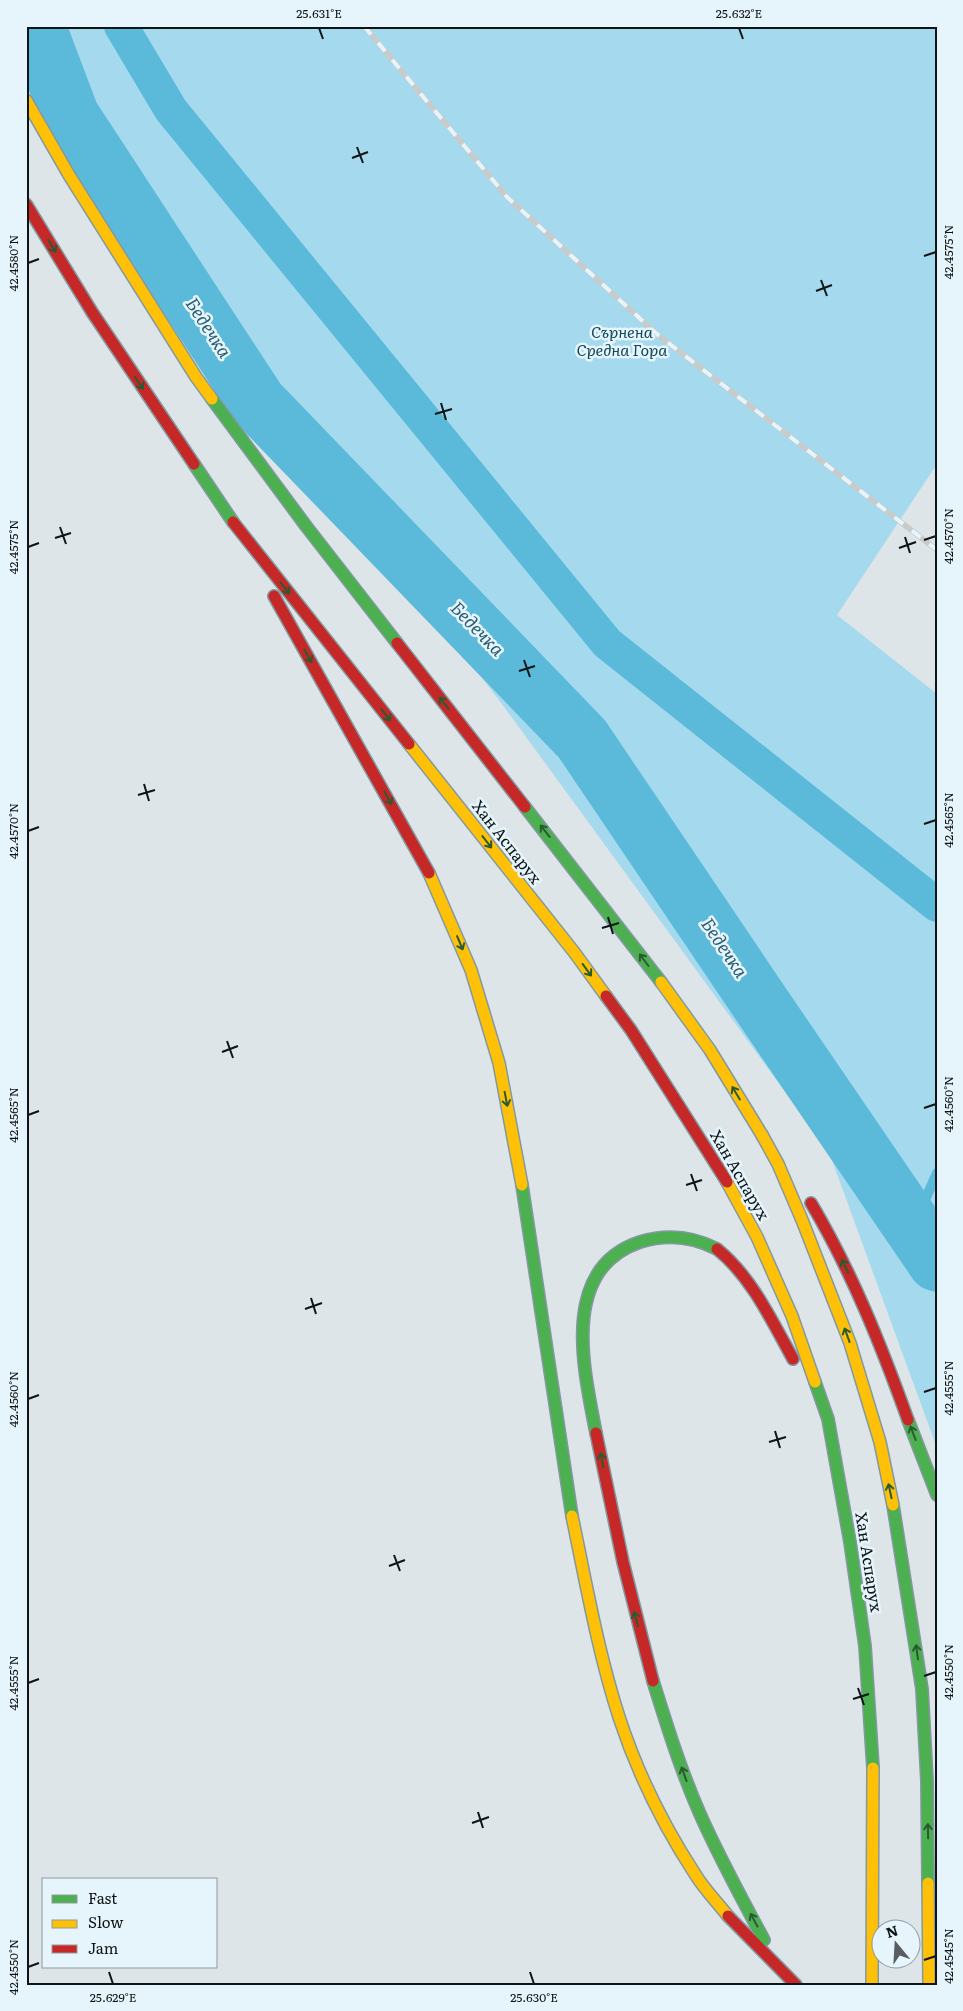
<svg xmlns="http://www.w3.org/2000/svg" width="963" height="2011" viewBox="0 0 963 2011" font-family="Literata,serif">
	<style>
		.green { fill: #a5d9ee }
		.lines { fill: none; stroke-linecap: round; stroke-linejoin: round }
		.stream { stroke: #5bbada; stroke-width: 10 }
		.canal { stroke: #5bbada; stroke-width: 34 }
		.river { stroke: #5bbada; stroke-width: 59 }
		.fast-casing { stroke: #8299a0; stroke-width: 14 }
		.slow-casing { stroke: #8299a0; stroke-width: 14 }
		.jam-casing { stroke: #8299a0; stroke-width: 14 }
		.fast { stroke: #4caf50; stroke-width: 11 }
		.slow { stroke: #ffc107; stroke-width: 11 }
		.jam { stroke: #c62828; stroke-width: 11 }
		.rail-casing { stroke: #c9cbcb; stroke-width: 5.5 }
		.rail { stroke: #e5f5fb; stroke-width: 4; stroke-dasharray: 11; stroke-linecap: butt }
		.oneway { stroke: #2a5a30 }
		.ticks { fill: none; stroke: #0f1416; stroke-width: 2 }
		.labels { text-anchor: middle; stroke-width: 5; stroke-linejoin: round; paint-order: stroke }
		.park-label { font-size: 16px; font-style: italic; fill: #15485b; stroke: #e5f5fb }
		.street-label { font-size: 16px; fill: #0f1416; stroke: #e5f5fb }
		.water-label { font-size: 18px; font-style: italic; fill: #2c5d71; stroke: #e5f5fb }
		.neatline { fill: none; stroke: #0f1416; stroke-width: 2 }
		.ticks-label { font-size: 12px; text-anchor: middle; fill: #0f1416 }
	</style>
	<rect width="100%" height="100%" fill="#dde5e9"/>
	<path class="green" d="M 32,26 L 937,26 L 937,464 L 837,615 L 937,694 L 937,1448 L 829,1152 L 502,704 L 178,280 Z"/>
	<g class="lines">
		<path class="stream" d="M 913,1227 L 937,1173"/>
		<path class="canal" d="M 121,26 L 171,110 L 607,643 L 937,905"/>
		<path class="river" d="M 36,26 L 70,116 L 257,402 L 582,739 L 767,1013 L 937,1262"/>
		<g class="fast-casing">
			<g id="fast">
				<path d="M 212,399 L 306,526 L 397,643"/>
				<path d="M 194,464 L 233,522"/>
				<path d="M 525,807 L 661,982"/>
				<path d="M 522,1185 L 572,1516"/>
				<path d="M 815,1382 L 828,1419 L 850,1542 L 865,1646 L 873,1768"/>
				<path d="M 908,1420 L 937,1495"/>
				<path d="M 596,1433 C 584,1370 559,1269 640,1242 C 666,1234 692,1236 717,1249"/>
				<path d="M 893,1505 L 922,1689 L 927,1781 L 928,1883"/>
				<path d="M 653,1681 C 667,1726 681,1771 700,1814 C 719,1857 742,1899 764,1940"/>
			</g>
		</g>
		<g class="slow-casing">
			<g id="slow">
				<path d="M 26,100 L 69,175 L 196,377 L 212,399"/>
				<path d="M 409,744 L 574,952 L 606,996"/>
				<path d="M 429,873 L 471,970 L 499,1063 L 522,1185"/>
				<path d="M 661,982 L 710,1050 L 762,1135"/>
				<path d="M 762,1135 L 778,1164 L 802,1220 L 850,1343 L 880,1442 L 893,1505"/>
				<path d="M 727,1182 L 757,1237 L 792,1316 L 815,1382"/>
				<path d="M 572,1516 C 586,1583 598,1652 619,1717 C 637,1772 663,1825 695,1874 C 704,1889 717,1902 728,1916"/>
				<path d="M 928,1883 L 929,1985"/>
				<path d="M 872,1985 L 873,1768"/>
			</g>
		</g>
		<g class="jam-casing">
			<g id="jam">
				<path d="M 26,204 L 92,312 L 194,464"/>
				<path d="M 233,522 L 409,744"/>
				<path d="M 274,596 L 429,873"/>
				<path d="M 397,643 L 525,807"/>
				<path d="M 606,996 L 631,1030 L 727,1182"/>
				<path d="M 811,1203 C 852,1272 881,1345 908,1420"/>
				<path d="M 717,1249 C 751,1276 772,1321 793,1359"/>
				<path d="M 596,1433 L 623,1562 L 653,1681"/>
				<path d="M 728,1916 L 796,1985"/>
			</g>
		</g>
		<use href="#fast" class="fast"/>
		<use href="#slow" class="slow"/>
		<use href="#jam" class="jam"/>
		<g class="rail-casing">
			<path id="rail" d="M 364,26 L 507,197 L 658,335 L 937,550"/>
		</g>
		<use href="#rail" class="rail"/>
	</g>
	<defs><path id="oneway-shaft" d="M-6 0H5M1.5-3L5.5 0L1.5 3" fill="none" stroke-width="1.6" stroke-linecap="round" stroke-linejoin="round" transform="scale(1.25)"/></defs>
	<g class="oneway">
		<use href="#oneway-shaft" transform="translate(52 246) rotate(59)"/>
		<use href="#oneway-shaft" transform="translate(139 383) rotate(56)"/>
		<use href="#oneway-shaft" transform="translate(285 588) rotate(52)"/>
		<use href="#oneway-shaft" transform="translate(308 656) rotate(61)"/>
		<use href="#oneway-shaft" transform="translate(444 703) rotate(-128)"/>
		<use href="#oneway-shaft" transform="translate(386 715) rotate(52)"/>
		<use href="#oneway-shaft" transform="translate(388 798) rotate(61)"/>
		<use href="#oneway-shaft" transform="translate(545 831) rotate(-128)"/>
		<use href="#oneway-shaft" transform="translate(487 842) rotate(52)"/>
		<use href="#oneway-shaft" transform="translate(460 943) rotate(67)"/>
		<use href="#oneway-shaft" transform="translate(644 960) rotate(-127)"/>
		<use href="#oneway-shaft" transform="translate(587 970) rotate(54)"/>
		<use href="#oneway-shaft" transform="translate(736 1093) rotate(-121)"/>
		<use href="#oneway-shaft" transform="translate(506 1099) rotate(79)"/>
		<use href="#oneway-shaft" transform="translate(845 1266) rotate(-116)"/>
		<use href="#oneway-shaft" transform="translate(847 1335) rotate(-110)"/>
		<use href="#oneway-shaft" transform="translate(913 1433) rotate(-111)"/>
		<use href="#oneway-shaft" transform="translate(602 1460) rotate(-101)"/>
		<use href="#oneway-shaft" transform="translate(890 1491) rotate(-102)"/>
		<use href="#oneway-shaft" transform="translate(636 1619) rotate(-105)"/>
		<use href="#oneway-shaft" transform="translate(917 1652) rotate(-98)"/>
		<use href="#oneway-shaft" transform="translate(684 1774) rotate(-110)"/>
		<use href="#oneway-shaft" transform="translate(928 1831) rotate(-91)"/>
		<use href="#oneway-shaft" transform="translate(754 1920) rotate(-118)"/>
	</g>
	<path class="ticks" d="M 319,28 L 323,39M 739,28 L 743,39M 357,147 L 363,163M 352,158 L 368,152M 924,256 L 936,252M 28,263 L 39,259M 821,280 L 827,296M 816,291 L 832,285M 441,403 L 446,420M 435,414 L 452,409M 60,527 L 66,544M 905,537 L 910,553M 55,538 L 71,533M 924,540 L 936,536M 28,547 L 39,543M 899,548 L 916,542M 524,660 L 530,677M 519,671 L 535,666M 144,784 L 149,801M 138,795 L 155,790M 924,824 L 936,820M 28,831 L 39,827M 608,917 L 613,934M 602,928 L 619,923M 227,1041 L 233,1058M 222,1052 L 238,1046M 924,1108 L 936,1104M 28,1115 L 39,1111M 691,1174 L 697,1191M 686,1185 L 702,1180M 311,1298 L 316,1314M 305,1309 L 322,1303M 924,1392 L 936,1388M 28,1399 L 39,1395M 775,1431 L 780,1448M 769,1442 L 786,1437M 394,1555 L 400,1571M 389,1566 L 405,1560M 924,1676 L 936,1672M 28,1683 L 39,1679M 858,1688 L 864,1705M 853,1699 L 869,1694M 478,1812 L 483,1828M 472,1823 L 489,1817M 924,1960 L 936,1956M 28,1967 L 39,1963M 109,1972 L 113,1984M 530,1972 L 534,1984"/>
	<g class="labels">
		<g class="park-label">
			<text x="622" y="338">Сърнена<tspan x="622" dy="18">Средна Гора</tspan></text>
		</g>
		<g class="street-label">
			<text transform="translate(507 842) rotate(52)" y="6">Хан Аспарух</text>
			<text transform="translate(740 1175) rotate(60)" y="6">Хан Аспарух</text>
			<text transform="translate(869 1562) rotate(81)" y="6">Хан Аспарух</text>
		</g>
		<g class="water-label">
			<text transform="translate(208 328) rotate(57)" y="6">Бедечка</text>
			<text transform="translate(477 629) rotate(46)" y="6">Бедечка</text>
			<text transform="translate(724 948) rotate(56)" y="6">Бедечка</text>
		</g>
	</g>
	<rect width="963" height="2011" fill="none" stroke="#e5f5fb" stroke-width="55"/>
	<rect x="42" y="1878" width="175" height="90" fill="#e5f5fb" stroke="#8f9b9f"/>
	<rect x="52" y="1895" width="25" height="8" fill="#4caf50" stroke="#8f9b9f"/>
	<text x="88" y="1904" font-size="15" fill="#0f1416">Fast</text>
	<rect x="52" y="1920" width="25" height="8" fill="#ffc107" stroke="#8f9b9f"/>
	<text x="88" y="1928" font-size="15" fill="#0f1416">Slow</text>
	<rect x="52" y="1945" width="25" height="8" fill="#c62828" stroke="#8f9b9f"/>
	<text x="88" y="1954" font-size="15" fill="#0f1416">Jam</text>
	<g transform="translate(896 1944) rotate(342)"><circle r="24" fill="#e5f5fb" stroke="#8f9b9f"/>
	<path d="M0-4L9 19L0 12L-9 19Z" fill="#575d60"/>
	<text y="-8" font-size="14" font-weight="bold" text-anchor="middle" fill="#0f1416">N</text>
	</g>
	<rect x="28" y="28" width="908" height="1956" class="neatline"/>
	<g class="ticks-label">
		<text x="319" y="18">25.631°E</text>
		<text x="739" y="18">25.632°E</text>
		<text transform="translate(949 252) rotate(-90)" y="4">42.4575°N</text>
		<text transform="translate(14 263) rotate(-90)" y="4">42.4580°N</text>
		<text transform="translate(949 536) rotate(-90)" y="4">42.4570°N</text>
		<text transform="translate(14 547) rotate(-90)" y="4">42.4575°N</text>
		<text transform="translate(949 820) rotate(-90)" y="4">42.4565°N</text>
		<text transform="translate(14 831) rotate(-90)" y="4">42.4570°N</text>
		<text transform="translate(949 1104) rotate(-90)" y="4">42.4560°N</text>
		<text transform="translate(14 1115) rotate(-90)" y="4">42.4565°N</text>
		<text transform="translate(949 1388) rotate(-90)" y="4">42.4555°N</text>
		<text transform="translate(14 1399) rotate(-90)" y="4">42.4560°N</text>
		<text transform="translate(949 1672) rotate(-90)" y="4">42.4550°N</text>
		<text transform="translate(14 1683) rotate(-90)" y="4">42.4555°N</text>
		<text transform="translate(949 1956) rotate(-90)" y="4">42.4545°N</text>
		<text transform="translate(14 1967) rotate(-90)" y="4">42.4550°N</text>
		<text x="113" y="2002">25.629°E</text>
		<text x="534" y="2002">25.630°E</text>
	</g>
</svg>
